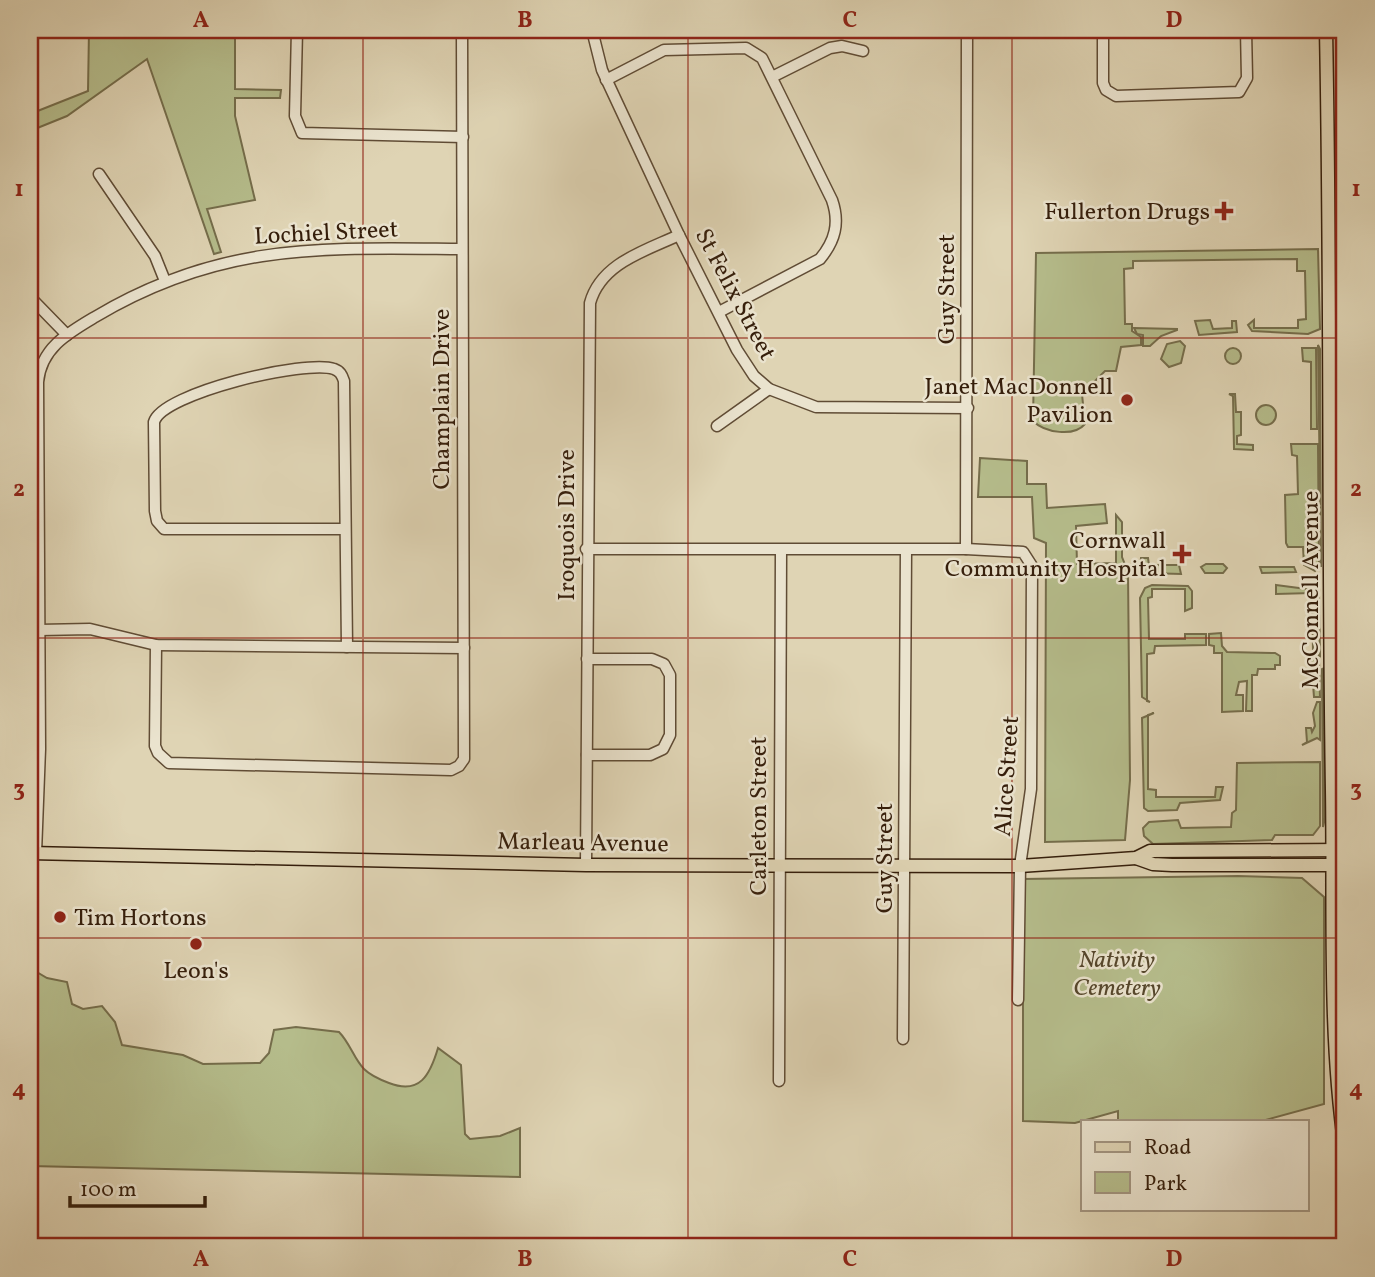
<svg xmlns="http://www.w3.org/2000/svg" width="1375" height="1277" viewBox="0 0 1375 1277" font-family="Vollkorn,serif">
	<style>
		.green { fill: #b5bc8b; stroke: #756d4b; stroke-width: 2 }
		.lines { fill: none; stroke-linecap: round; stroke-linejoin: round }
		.minor-casing { stroke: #604c35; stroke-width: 13 }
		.major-casing { stroke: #351e0b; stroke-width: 15 }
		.minor { stroke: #eae3ce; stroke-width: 10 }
		.major { stroke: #dfd4b4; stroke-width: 12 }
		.grid { fill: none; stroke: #8f2418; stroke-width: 2; stroke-opacity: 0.55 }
		.poi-dot { fill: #8f2418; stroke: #eae3ce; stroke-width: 2.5 }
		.labels { text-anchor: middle; stroke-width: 5; stroke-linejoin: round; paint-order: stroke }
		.poi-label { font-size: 24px; fill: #351e0b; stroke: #eae3ce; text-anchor: end }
		.street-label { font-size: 24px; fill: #351e0b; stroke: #eae3ce }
		.park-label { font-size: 24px; font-style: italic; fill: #55462b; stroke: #eae3ce }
		.neatline { fill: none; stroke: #8f2418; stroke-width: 2.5 }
		.grid-label { font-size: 23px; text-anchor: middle; font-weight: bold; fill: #8f2418 }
	</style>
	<rect width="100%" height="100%" fill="#dfd4b4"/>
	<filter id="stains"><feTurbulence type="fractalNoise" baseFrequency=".00286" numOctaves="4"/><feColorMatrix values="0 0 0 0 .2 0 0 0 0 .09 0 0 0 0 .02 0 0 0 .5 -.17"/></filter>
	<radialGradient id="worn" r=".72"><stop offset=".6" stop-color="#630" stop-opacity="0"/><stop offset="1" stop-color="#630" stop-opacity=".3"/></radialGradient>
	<g class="green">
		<path d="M 89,30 L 235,30 L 235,89 L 281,90 L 280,98 L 235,98 L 235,116 L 255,200 L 207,209 L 221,252 L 214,254 L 147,59 L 67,116 L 30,131 L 30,114 L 88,91 Z"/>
		<path d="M 1318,249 L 1320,329 L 1308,334 L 1252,331 L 1248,325 L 1254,320 L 1254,328 L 1298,328 L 1298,320 L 1306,319 L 1305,271 L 1297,271 L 1297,259 L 1133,261 L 1133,268 L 1124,269 L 1125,324 L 1132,324 L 1132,331 L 1141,337 L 1141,345 L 1121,347 L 1116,371 L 1105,371 L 1082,394 L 1085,424 C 1074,437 1045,433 1033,421 L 1036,253 Z"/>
		<path d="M 1210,320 L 1213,329 L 1232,328 L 1232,321 L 1236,321 L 1237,332 L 1199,335 L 1195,321 Z"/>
		<path d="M 1134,328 L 1177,329 L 1177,330 L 1161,336 L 1150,346 L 1143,346 L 1143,335 L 1137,334 Z"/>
		<path d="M 1180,341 L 1185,346 L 1181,363 L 1169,367 L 1161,359 L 1167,344 Z"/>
		<path d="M 1318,345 L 1320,349 L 1321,567 Z"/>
		<circle cx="1233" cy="356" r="8"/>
		<path d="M 1302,348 L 1316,348 L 1317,429 L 1311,429 L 1311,362 L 1303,361 Z"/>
		<path d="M 1229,394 L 1235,394 L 1236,412 L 1241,412 L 1241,435 L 1237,436 L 1237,444 L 1253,445 L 1253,450 L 1234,449 L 1233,396 Z"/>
		<circle cx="1266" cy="415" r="10"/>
		<path d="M 1291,444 L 1318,444 L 1319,566 L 1315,571 L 1304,565 L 1303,547 L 1288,547 L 1286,543 L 1285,495 L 1298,494 L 1297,456 L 1292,455 Z"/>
		<path d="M 980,458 L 1027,461 L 1027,484 L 1046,484 L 1047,508 L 1105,504 L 1107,523 L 1076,526 L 1077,564 L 1116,563 L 1116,515 L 1122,522 L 1122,557 L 1128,572 L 1130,780 L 1125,840 L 1045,842 L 1046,543 L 1034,538 L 1032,497 L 978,497 Z"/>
		<path d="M 1141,558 L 1148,558 L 1149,565 L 1179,565 L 1181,574 L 1146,573 L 1140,566 Z"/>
		<path d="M 1206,564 L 1223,564 L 1227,568 L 1223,573 L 1205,573 L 1201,567 Z"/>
		<path d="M 1260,567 L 1294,567 L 1296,572 L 1262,573 Z"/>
		<path d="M 1152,585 L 1188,586 L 1192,591 L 1192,608 L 1185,611 L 1185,589 L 1152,589 L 1152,597 L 1148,598 L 1149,639 L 1185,639 L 1185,634 L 1206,634 L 1206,645 L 1155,646 L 1154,653 L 1147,654 L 1147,701 L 1150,702 L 1142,697 L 1140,598 L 1145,588 Z"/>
		<path d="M 1276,585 L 1314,590 L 1319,595 L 1320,656 L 1313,652 L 1312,593 L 1276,594 Z"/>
		<path d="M 1221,633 L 1222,646 L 1227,652 L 1275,653 L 1280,656 L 1280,665 L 1275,665 L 1275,669 L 1258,669 L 1257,675 L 1252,675 L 1252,711 L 1246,711 L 1247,681 L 1239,682 L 1236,695 L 1243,695 L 1243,711 L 1222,712 L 1222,653 L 1214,653 L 1214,646 L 1209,645 L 1209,634 Z"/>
		<path d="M 1311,659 L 1319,659 L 1320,697 L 1314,697 Z"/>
		<path d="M 1324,668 L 1325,818 L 1323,827 L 1322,669 Z"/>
		<path d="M 1317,702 L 1320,702 L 1320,740 L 1317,738 L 1302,745 L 1307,742 L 1306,728 L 1311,728 L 1312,732 L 1315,726 L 1313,713 Z"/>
		<path d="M 1154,713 L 1148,715 L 1148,789 L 1156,790 L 1156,797 L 1215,797 L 1216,787 L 1223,787 L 1220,800 L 1180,803 L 1177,810 L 1148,811 L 1144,808 L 1142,718 Z"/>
		<path d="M 1320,762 L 1320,826 L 1313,835 L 1275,835 L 1272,840 L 1153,844 L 1144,836 L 1143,828 L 1149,822 L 1178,820 L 1181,828 L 1231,827 L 1232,813 L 1236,810 L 1237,763 Z"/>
		<path d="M 1238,876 L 1302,878 L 1324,897 L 1324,1104 L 1262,1121 L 1118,1121 L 1118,1111 L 1075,1123 L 1023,1121 L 1023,879 Z"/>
		<path d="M 30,968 L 47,978 L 67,982 L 72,1004 L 83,1009 L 102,1006 L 115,1022 L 122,1045 L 183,1055 L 203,1064 L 260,1063 L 269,1053 L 274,1030 L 296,1027 L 339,1032 C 350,1043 354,1059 364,1069 C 371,1076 381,1080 389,1083 C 420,1095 430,1075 438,1048 L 461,1065 L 465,1134 L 470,1139 L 500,1136 L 520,1128 L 520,1177 L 30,1166 Z"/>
	</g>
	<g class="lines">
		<g class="minor-casing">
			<g id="minor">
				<path d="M 297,30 L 295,116 L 302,133 L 463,137"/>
				<path d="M 592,30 L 602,70 L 679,235 L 737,350 L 754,376 L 769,389 L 816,407 L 968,408"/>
				<path d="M 1103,30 L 1103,83 L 1106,90 L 1116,96 L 1239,92 L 1247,78 L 1246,30"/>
				<path d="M 772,77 L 830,48 L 842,46 L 863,51"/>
				<path d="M 606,80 L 664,50 L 746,48 L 762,58 L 832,200 C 840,223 835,241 820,259 L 719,312"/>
				<path d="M 99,174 L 155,256 L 165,281"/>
				<path d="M 30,297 L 67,335"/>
				<path d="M 717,426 L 769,389"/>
				<path d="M 1330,458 L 1345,460"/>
				<path d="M 345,529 L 164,529 L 157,521 L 155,511 L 154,422 C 162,393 307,359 334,369 C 340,371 342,375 344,381 L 347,647"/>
				<path d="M 586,549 L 966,549 L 1023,552 L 1032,566 L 1031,789 L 1020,866 L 1018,1000"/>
				<path d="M 966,549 L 967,30"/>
				<path d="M 39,630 L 90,629 L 156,645 L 464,648"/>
				<path d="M 156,645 L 155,746 L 158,753 L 169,763 L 451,770 L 459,766 L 464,759 L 462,30"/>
				<path d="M 1331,720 L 1345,722"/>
				<path d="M 587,755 L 650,755 L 663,749 L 670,735 L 670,675 L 664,664 L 652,659 L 587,659"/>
				<path d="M 36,853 L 40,749 L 38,382 C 41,348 68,333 95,317 C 221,242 321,248 462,249"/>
				<path d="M 586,865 L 590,303 C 601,263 645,251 679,235"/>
				<path d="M 903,1039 L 906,550"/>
				<path d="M 779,1081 L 781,551"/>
			</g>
		</g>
		<g class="major-casing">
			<g id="major">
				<path d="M 1326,30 C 1331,283 1328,536 1332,790 C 1334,909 1328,1030 1345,1149"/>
				<path d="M 1335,804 L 1345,826"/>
				<path d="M 30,853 L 586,865 L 1020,866 L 1136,858 L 1150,851 L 1345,850"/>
				<path d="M 1136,858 L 1153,864 L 1172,865 L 1345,865"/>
				<path d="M 1336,909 L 1345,888"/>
			</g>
		</g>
		<use href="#minor" class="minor"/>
		<use href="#major" class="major"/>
	</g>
	<path class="grid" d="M 363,30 L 363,1247M 688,30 L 688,1247M 1012,30 L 1012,1247M 30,338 L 1345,338M 30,638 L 1345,638M 30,938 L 1345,938"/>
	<g class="poi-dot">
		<path d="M1220.5 200.5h7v7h7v7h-7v7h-7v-7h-7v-7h7z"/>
		<circle cx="1127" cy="400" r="7"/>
		<path d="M1178.5 543.5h7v7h7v7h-7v7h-7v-7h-7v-7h7z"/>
		<circle cx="60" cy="917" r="7"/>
		<circle cx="196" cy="944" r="7"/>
	</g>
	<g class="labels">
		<g class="poi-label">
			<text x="1210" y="219">Fullerton Drugs</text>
			<text x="1113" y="394">Janet MacDonnell<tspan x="1113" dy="28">Pavilion</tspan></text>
			<text x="1166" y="548">Cornwall<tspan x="1166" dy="28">Community Hospital</tspan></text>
			<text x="74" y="925" text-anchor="start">Tim Hortons</text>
			<text x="196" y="978" text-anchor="middle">Leon's</text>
		</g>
		<g class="street-label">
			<text transform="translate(326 232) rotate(-3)" y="8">Lochiel Street</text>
			<text transform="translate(946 289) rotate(-90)" y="8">Guy Street</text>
			<text transform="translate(736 294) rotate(62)" y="8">St Felix Street</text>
			<text transform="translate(441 399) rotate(-90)" y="8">Champlain Drive</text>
			<text transform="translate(566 525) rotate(-90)" y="8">Iroquois Drive</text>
			<text transform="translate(1310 590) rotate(-90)" y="8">McConnell Avenue</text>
			<text transform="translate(1006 776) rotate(-86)" y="8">Alice Street</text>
			<text transform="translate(758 816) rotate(-90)" y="8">Carleton Street</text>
			<text transform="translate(583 842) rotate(1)" y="8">Marleau Avenue</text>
			<text transform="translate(884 858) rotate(-90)" y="8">Guy Street</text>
		</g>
		<g class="park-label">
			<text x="1117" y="967">Nativity<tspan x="1117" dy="28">Cemetery</tspan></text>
		</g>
	</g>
	<rect width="1375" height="1277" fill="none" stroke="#dfd4b4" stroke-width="77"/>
	<rect x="1081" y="1120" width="228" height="91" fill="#eae3ce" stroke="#a29480" stroke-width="2"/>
	<rect x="1095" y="1142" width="35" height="10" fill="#dfd4b4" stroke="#a29480" stroke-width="2"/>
	<text x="1144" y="1154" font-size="21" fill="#351e0b">Road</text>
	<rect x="1095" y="1172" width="35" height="21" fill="#b5bc8b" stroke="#a29480" stroke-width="2"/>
	<text x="1144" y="1190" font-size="21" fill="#351e0b">Park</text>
	<path d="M70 1196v10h135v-10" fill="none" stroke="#351e0b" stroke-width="3.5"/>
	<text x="80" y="1196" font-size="21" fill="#351e0b" stroke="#eae3ce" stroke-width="5" paint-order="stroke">100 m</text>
	<rect x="38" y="38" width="1298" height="1200" class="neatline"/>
	<g class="grid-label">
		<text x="201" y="27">A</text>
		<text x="525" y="27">B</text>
		<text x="850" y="27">C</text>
		<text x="1174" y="27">D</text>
		<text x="19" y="196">1</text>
		<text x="1356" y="196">1</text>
		<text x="19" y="496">2</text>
		<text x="1356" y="496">2</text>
		<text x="19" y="796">3</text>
		<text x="1356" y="796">3</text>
		<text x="19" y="1096">4</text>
		<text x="1356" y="1096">4</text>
		<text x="201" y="1266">A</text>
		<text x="525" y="1266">B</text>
		<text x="850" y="1266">C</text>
		<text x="1174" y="1266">D</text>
	</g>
	<rect width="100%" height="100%" filter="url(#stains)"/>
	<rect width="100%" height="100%" fill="url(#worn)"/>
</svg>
